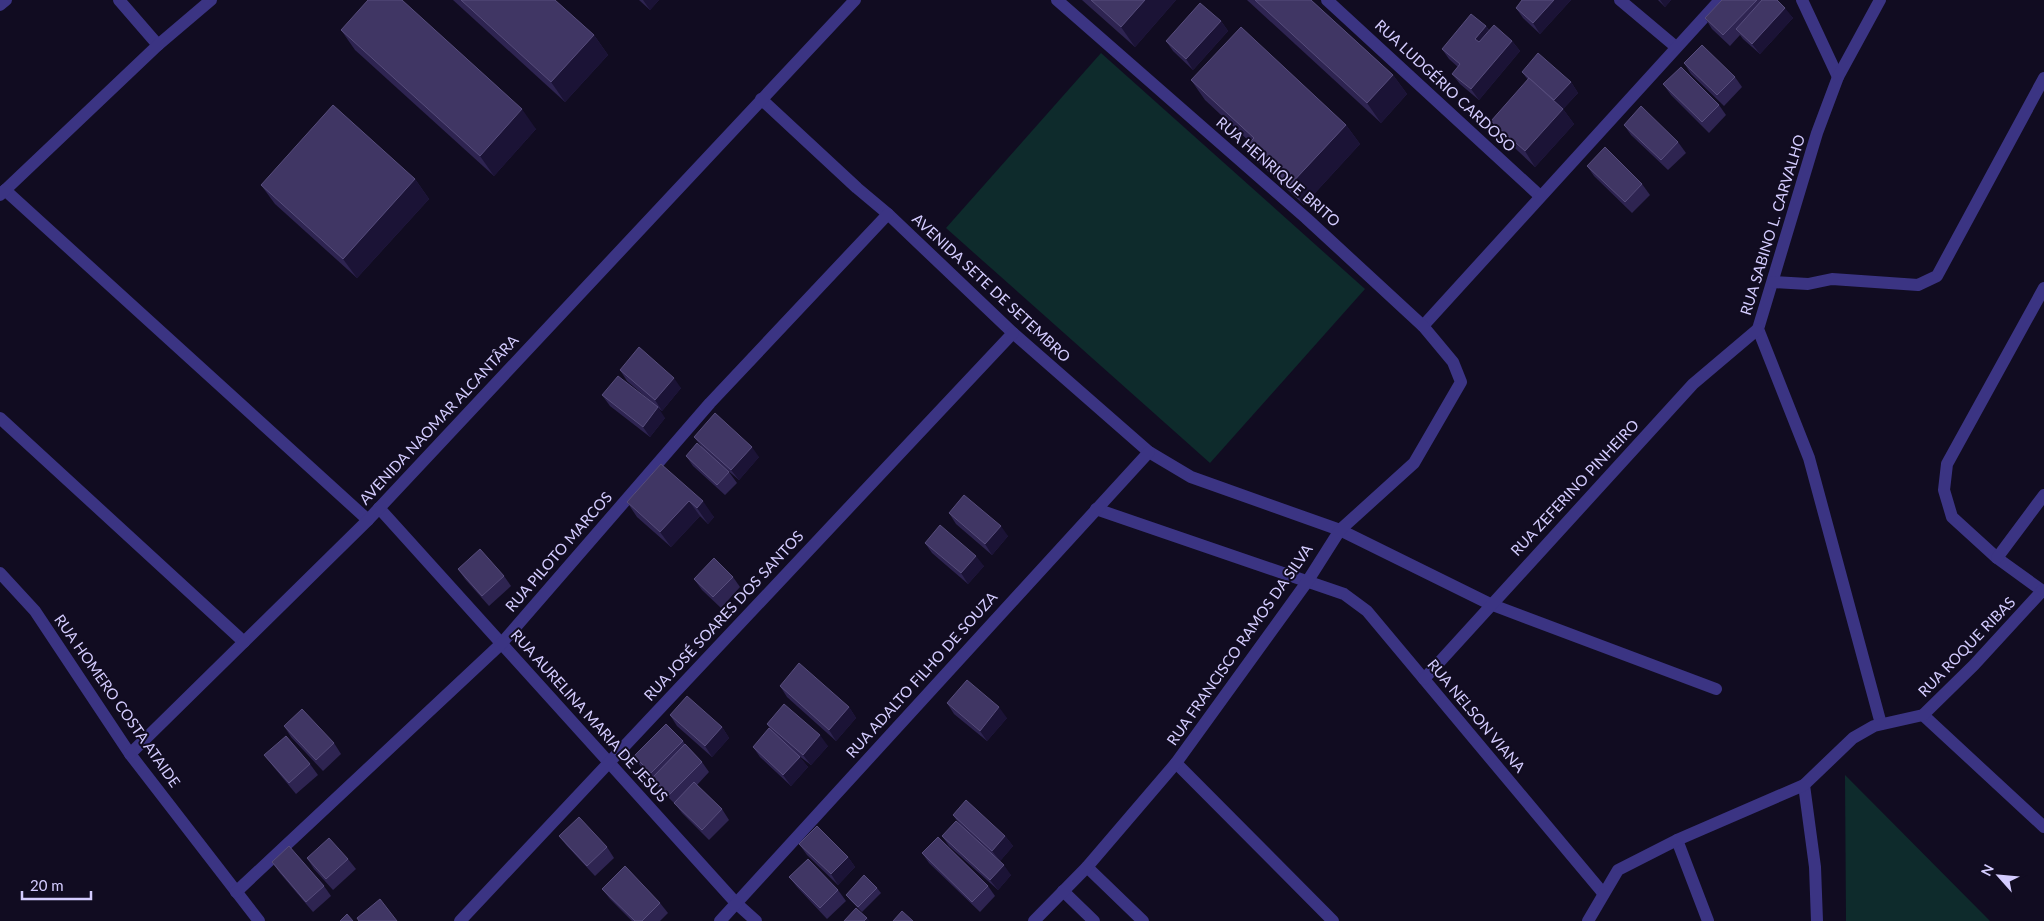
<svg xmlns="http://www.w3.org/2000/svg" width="2044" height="921" viewBox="0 0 2044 921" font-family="Lato,sans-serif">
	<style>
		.green { fill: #0e2b2c }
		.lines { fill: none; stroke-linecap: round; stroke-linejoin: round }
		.minor { stroke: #3b3483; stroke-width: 12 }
		.wall { fill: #2e2451 }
		.shaded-wall { fill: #1b1336 }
		.building { fill: #403664; stroke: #574d7c }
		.labels { text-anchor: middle; stroke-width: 4; stroke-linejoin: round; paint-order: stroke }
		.street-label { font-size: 15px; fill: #d4ccff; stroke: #110c21 }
	</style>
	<rect width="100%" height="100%" fill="#110c21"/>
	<g class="green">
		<path d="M 1101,53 L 1365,289 L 1210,463 L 946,228 Z"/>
		<path d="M 1845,775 L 1990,921 L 1846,921 Z"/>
	</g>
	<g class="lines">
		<g class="minor">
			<path d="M 119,0 L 158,45"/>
			<path d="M 1327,0 L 1540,196"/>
			<path d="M 1620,0 L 1676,47"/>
			<path d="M 1802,0 L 1838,77"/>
			<path d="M 1880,0 L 1838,77 L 1817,133 L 1758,329 L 1809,458 L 1881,724"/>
			<path d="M 0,5 L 6,0"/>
			<path d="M 761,99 L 857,188 L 888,214 L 1013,333 L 1149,452 L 1191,477 L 1340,530 L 1490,604 L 1716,689"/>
			<path d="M 5,190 L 368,520"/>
			<path d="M 0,195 L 158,45 L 211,0"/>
			<path d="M 1773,282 L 1808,284 L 1832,279 L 1918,285 L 1937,276 L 2044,78"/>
			<path d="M 2044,288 L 1947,464 L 1944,490 L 1952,517 L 1997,558 L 2044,592"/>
			<path d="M 1423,326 L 1720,0"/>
			<path d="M 0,418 L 244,642"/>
			<path d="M 379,508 L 736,903 L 756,921"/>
			<path d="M 1096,509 L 1344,594 L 1367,611 L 1603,893"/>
			<path d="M 1997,558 L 2044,495"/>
			<path d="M 0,573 L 35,611 L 130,754 L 259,921"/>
			<path d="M 1424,679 L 1693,384 L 1758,329"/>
			<path d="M 1923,715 L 2044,827"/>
			<path d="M 130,754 L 368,520 L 855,0"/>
			<path d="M 1176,763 L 1333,921"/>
			<path d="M 1804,785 L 1815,867 L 1817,921"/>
			<path d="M 1677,840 L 1708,921"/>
			<path d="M 1087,867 L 1143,921"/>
			<path d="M 1063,891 L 1094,921"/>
			<path d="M 236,892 L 501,644 L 710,403 L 888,214"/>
			<path d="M 460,921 L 1013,333"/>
			<path d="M 720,921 L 1149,452"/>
			<path d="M 1034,921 L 1087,867 L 1176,763 L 1307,582 L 1340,530 L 1414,463 L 1461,382 L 1453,362 L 1423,326 L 1306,218 L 1057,0"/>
			<path d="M 1588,921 L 1618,870 L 1677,840 L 1804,785 L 1853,738 L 1874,726 L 1923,715 L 1974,665 L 2042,591"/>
		</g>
	</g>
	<g class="wall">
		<path d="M 453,0 L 555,0 L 594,35 L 608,55 L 565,102 Z"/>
		<path d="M 639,0 L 659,0 L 650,10 Z"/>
		<path d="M 1082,0 L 1176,0 L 1135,47 Z"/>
		<path d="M 1247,0 L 1311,0 L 1393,75 L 1407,94 L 1381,123 Z"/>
		<path d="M 1522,0 L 1571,0 L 1540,34 L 1523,18 L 1516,8 Z"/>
		<path d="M 1658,0 L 1671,0 L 1665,7 Z"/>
		<path d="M 1722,0 L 1777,0 L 1793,18 L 1760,54 L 1743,39 L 1740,35 L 1730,46 L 1712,29 L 1705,18 Z"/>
		<path d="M 1221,21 L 1228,31 L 1193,70 L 1173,51 L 1166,41 Z"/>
		<path d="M 1486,26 L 1489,30 L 1512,41 L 1520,51 L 1479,100 L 1460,84 L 1452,74 L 1458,67 L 1449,59 L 1442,49 Z"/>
		<path d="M 341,30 L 536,129 L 494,176 L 355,50 Z"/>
		<path d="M 1684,63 L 1735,77 L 1742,87 L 1724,106 L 1691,74 Z"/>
		<path d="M 1522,72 L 1571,82 L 1578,93 L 1563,109 L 1574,124 L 1535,167 L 1502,136 L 1491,121 L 1528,80 Z"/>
		<path d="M 1191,80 L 1346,125 L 1360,144 L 1304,205 L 1261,165 L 1247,145 L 1250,142 L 1205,100 Z"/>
		<path d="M 1663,84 L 1719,105 L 1726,115 L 1709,133 L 1671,95 Z"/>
		<path d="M 1624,125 L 1678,142 L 1686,153 L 1668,170 L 1631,135 Z"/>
		<path d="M 1587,166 L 1642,184 L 1650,195 L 1632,213 L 1594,176 Z"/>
		<path d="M 415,179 L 429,199 L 357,278 L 275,204 L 261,185 Z"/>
		<path d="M 620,370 L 681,388 L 662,411 L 627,381 Z"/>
		<path d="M 602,395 L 665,418 L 650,437 L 610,406 Z"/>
		<path d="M 694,437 L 759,457 L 739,480 L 718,462 L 729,472 L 737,483 L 725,495 L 693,466 L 686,456 L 701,446 Z"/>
		<path d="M 661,464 L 714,517 L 708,524 L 700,516 L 671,547 L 637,517 L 627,502 Z"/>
		<path d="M 949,513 L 1008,536 L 992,555 L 956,524 Z"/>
		<path d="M 925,543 L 984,566 L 968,584 L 932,553 Z"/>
		<path d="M 458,569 L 504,576 L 511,586 L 489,606 L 465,579 Z"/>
		<path d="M 733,577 L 740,587 L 721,608 L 702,590 L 694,579 Z"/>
		<path d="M 780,686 L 849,707 L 856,718 L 836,741 L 787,697 Z"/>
		<path d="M 947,703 L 1007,718 L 987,741 L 954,714 Z"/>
		<path d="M 670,715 L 722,727 L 729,738 L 712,757 L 677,726 Z"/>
		<path d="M 767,724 L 828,746 L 811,765 L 798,755 L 808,767 L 791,786 L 760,757 L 753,747 L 771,730 Z"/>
		<path d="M 284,726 L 334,743 L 341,754 L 323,771 L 291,737 Z"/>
		<path d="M 683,741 L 686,746 L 702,762 L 709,772 L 697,785 L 722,809 L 729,820 L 709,840 L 682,813 L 675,804 L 659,788 L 652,778 L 652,777 L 641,767 L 634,756 Z"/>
		<path d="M 264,755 L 310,764 L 318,775 L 296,794 L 272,765 Z"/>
		<path d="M 953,815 L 1005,836 L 1013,846 L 1000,861 L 960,825 Z"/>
		<path d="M 559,836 L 607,847 L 614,858 L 595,876 L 567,846 Z"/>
		<path d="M 942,836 L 1011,875 L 998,890 L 949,846 Z"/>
		<path d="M 799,844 L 848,857 L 855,867 L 838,885 L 807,855 Z"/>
		<path d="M 922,853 L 988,886 L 995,896 L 980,912 L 929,863 Z"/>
		<path d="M 307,858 L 348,859 L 356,869 L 333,890 L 314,869 Z"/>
		<path d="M 272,862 L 324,886 L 331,896 L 313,912 L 279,872 Z"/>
		<path d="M 789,877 L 838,890 L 846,901 L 827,919 L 797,887 Z"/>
		<path d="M 877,888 L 881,893 L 862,912 L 850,900 L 846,895 Z"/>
		<path d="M 602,889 L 660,903 L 668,913 L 660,921 L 632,921 L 610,899 Z"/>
	</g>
	<g class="shaded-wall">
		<path d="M 643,0 L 659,0 L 650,10 Z"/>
		<path d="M 1145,0 L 1176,0 L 1135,47 L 1121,27 Z"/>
		<path d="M 1554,0 L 1571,0 L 1540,34 L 1533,23 Z"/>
		<path d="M 1660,0 L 1671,0 L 1665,7 Z"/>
		<path d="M 1785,8 L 1793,18 L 1760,54 L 1752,44 Z"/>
		<path d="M 1221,21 L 1228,31 L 1193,70 L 1186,59 Z"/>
		<path d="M 1486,26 L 1493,37 L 1483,49 L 1475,39 Z"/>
		<path d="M 594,35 L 608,55 L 565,102 L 551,82 Z"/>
		<path d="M 1512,41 L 1520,51 L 1479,100 L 1471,89 Z"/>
		<path d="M 1393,75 L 1407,94 L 1381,123 L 1367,103 Z"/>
		<path d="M 1571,82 L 1578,93 L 1563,109 L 1574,124 L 1535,167 L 1525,151 L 1554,100 Z"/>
		<path d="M 522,109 L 536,129 L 494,176 L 480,156 Z"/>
		<path d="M 1346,125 L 1360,144 L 1304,205 L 1290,185 Z"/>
		<path d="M 415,179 L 429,199 L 357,278 L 343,259 Z"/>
		<path d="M 674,378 L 681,388 L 662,411 L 655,400 Z"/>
		<path d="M 658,407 L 665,418 L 650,437 L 643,427 Z"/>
		<path d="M 752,447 L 759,457 L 739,480 L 731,470 Z"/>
		<path d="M 689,501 L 700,516 L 671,547 L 660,532 Z"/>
		<path d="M 703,501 L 714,517 L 708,524 L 697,508 Z"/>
		<path d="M 1001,526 L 1008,536 L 992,555 L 985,544 Z"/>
		<path d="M 976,556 L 984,566 L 968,584 L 961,573 Z"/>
		<path d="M 849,707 L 856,718 L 836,741 L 829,730 Z"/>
		<path d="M 999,707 L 1007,718 L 987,741 L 980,731 Z"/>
		<path d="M 722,727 L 729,738 L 712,757 L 705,746 Z"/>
		<path d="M 820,735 L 828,746 L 811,765 L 803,755 Z"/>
		<path d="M 800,757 L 808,767 L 791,786 L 783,775 Z"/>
		<path d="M 1005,836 L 1013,846 L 1000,861 L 992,851 Z"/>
		<path d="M 848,857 L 855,867 L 838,885 L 831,874 Z"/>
		<path d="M 1004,865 L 1011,875 L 998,890 L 990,880 Z"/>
		<path d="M 867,918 L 870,921 L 864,921 Z"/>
	</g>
	<g class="building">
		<path d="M 368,0 L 402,0 L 522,109 L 480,156 L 341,30 Z"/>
		<path d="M 461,0 L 555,0 L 594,35 L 551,82 Z"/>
		<path d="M 1091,0 L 1145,0 L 1121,27 Z"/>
		<path d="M 1255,0 L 1311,0 L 1393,75 L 1367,103 Z"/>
		<path d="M 1522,0 L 1554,0 L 1533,23 L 1516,8 Z"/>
		<path d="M 1722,0 L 1757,0 L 1723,35 L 1705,18 Z"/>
		<path d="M 1762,0 L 1777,0 L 1785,8 L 1752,44 L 1736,29 Z"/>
		<path d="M 1200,3 L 1221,21 L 1186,59 L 1166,41 Z"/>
		<path d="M 1471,14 L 1486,26 L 1475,39 L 1479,42 L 1494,25 L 1512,41 L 1471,89 L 1452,74 L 1460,64 L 1442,49 Z"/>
		<path d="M 1241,27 L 1346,125 L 1290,185 L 1247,145 L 1254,138 L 1191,80 Z"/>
		<path d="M 1702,45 L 1735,77 L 1717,95 L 1684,63 Z"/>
		<path d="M 1538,53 L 1571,82 L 1554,100 L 1522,72 Z"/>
		<path d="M 1681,67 L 1719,105 L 1702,122 L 1663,84 Z"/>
		<path d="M 1529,78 L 1563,109 L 1525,151 L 1491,121 Z"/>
		<path d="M 333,105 L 415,179 L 343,259 L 261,185 Z"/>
		<path d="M 1641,106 L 1678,142 L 1661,160 L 1624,125 Z"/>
		<path d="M 1605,147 L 1642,184 L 1625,202 L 1587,166 Z"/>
		<path d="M 639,347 L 674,378 L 655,400 L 620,370 Z"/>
		<path d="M 618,376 L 658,407 L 643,427 L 602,395 Z"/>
		<path d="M 715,413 L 752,447 L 731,470 L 694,437 Z"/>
		<path d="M 697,443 L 729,472 L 717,485 L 686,456 Z"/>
		<path d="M 661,464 L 703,501 L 697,508 L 689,501 L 660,532 L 627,502 Z"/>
		<path d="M 964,495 L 1001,526 L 985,544 L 949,513 Z"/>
		<path d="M 940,525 L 976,556 L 961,573 L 925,543 Z"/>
		<path d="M 480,549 L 504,576 L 482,596 L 458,569 Z"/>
		<path d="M 714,558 L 733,577 L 713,597 L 694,579 Z"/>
		<path d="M 799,663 L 849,707 L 829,730 L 780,686 Z"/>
		<path d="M 967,680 L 999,707 L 980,731 L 947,703 Z"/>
		<path d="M 687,696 L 722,727 L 705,746 L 670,715 Z"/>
		<path d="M 784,704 L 820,735 L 803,755 L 767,724 Z"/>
		<path d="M 302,709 L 334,743 L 316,760 L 284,726 Z"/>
		<path d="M 666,724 L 683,741 L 651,773 L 634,756 Z"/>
		<path d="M 769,728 L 800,757 L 783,775 L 753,747 Z"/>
		<path d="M 286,736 L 310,764 L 289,783 L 264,755 Z"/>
		<path d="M 685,744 L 702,762 L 669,795 L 652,778 Z"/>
		<path d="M 694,782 L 722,809 L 702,830 L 674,803 Z"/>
		<path d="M 966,800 L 1005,836 L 992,851 L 953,815 Z"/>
		<path d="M 579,817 L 607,847 L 587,866 L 559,836 Z"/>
		<path d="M 956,821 L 1004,865 L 990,880 L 942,836 Z"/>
		<path d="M 817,826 L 848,857 L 831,874 L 799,844 Z"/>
		<path d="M 938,837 L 988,886 L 972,902 L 922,853 Z"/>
		<path d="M 329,838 L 348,859 L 326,879 L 307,858 Z"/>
		<path d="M 289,846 L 324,886 L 306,902 L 272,862 Z"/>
		<path d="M 808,859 L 838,890 L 820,908 L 789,877 Z"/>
		<path d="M 625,866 L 660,903 L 642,921 L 635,921 L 602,889 Z"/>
		<path d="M 864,875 L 877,888 L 858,907 L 846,895 Z"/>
		<path d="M 380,899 L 397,921 L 359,921 L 357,918 Z"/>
		<path d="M 856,908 L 867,918 L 864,921 L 844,921 Z"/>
		<path d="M 902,911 L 913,921 L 893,921 Z"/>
		<path d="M 347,914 L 353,921 L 340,921 Z"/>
	</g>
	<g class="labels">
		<g class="street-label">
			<text transform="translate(1445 86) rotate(43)" y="5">RUA LUDGÉRIO CARDOSO</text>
			<text transform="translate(1278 172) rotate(41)" y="5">RUA HENRIQUE BRITO</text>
			<text transform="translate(1773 225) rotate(-73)" y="5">RUA SABINO L. CARVALHO</text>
			<text transform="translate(991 288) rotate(43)" y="5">AVENIDA SETE DE SETEMBRO</text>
			<text transform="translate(439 420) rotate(-47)" y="5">AVENIDA NAOMAR ALCANTÂRA</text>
			<text transform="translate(1575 488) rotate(-47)" y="5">RUA ZEFERINO PINHEIRO</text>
			<text transform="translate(559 552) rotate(-49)" y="5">RUA PILOTO MARCOS</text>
			<text transform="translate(724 616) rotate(-47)" y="5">RUA JOSÉ SOARES DOS SANTOS</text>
			<text transform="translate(1240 645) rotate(-55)" y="5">RUA FRANCISCO RAMOS DA SILVA</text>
			<text transform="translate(1967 647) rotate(-46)" y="5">RUA ROQUE RIBAS</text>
			<text transform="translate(922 675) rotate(-48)" y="5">RUA ADALTO FILHO DE SOUZA</text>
			<text transform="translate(117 701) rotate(55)" y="5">RUA HOMERO COSTA ATAIDE</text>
			<text transform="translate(589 716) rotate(48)" y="5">RUA AURELINA MARIA DE JESUS</text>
			<text transform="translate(1476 716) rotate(50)" y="5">RUA NELSON VIANA</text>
		</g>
	</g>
	<g transform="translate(1999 876) rotate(297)" stroke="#110c21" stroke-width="4" paint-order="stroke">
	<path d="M0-4L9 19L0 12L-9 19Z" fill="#d4ccff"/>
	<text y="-8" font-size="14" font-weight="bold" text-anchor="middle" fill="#d4ccff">N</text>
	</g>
	<path d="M22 891v8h69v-8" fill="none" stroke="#d4ccff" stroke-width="2.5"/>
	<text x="30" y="891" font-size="15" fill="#d4ccff" stroke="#110c21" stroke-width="4" paint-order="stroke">20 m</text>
</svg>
